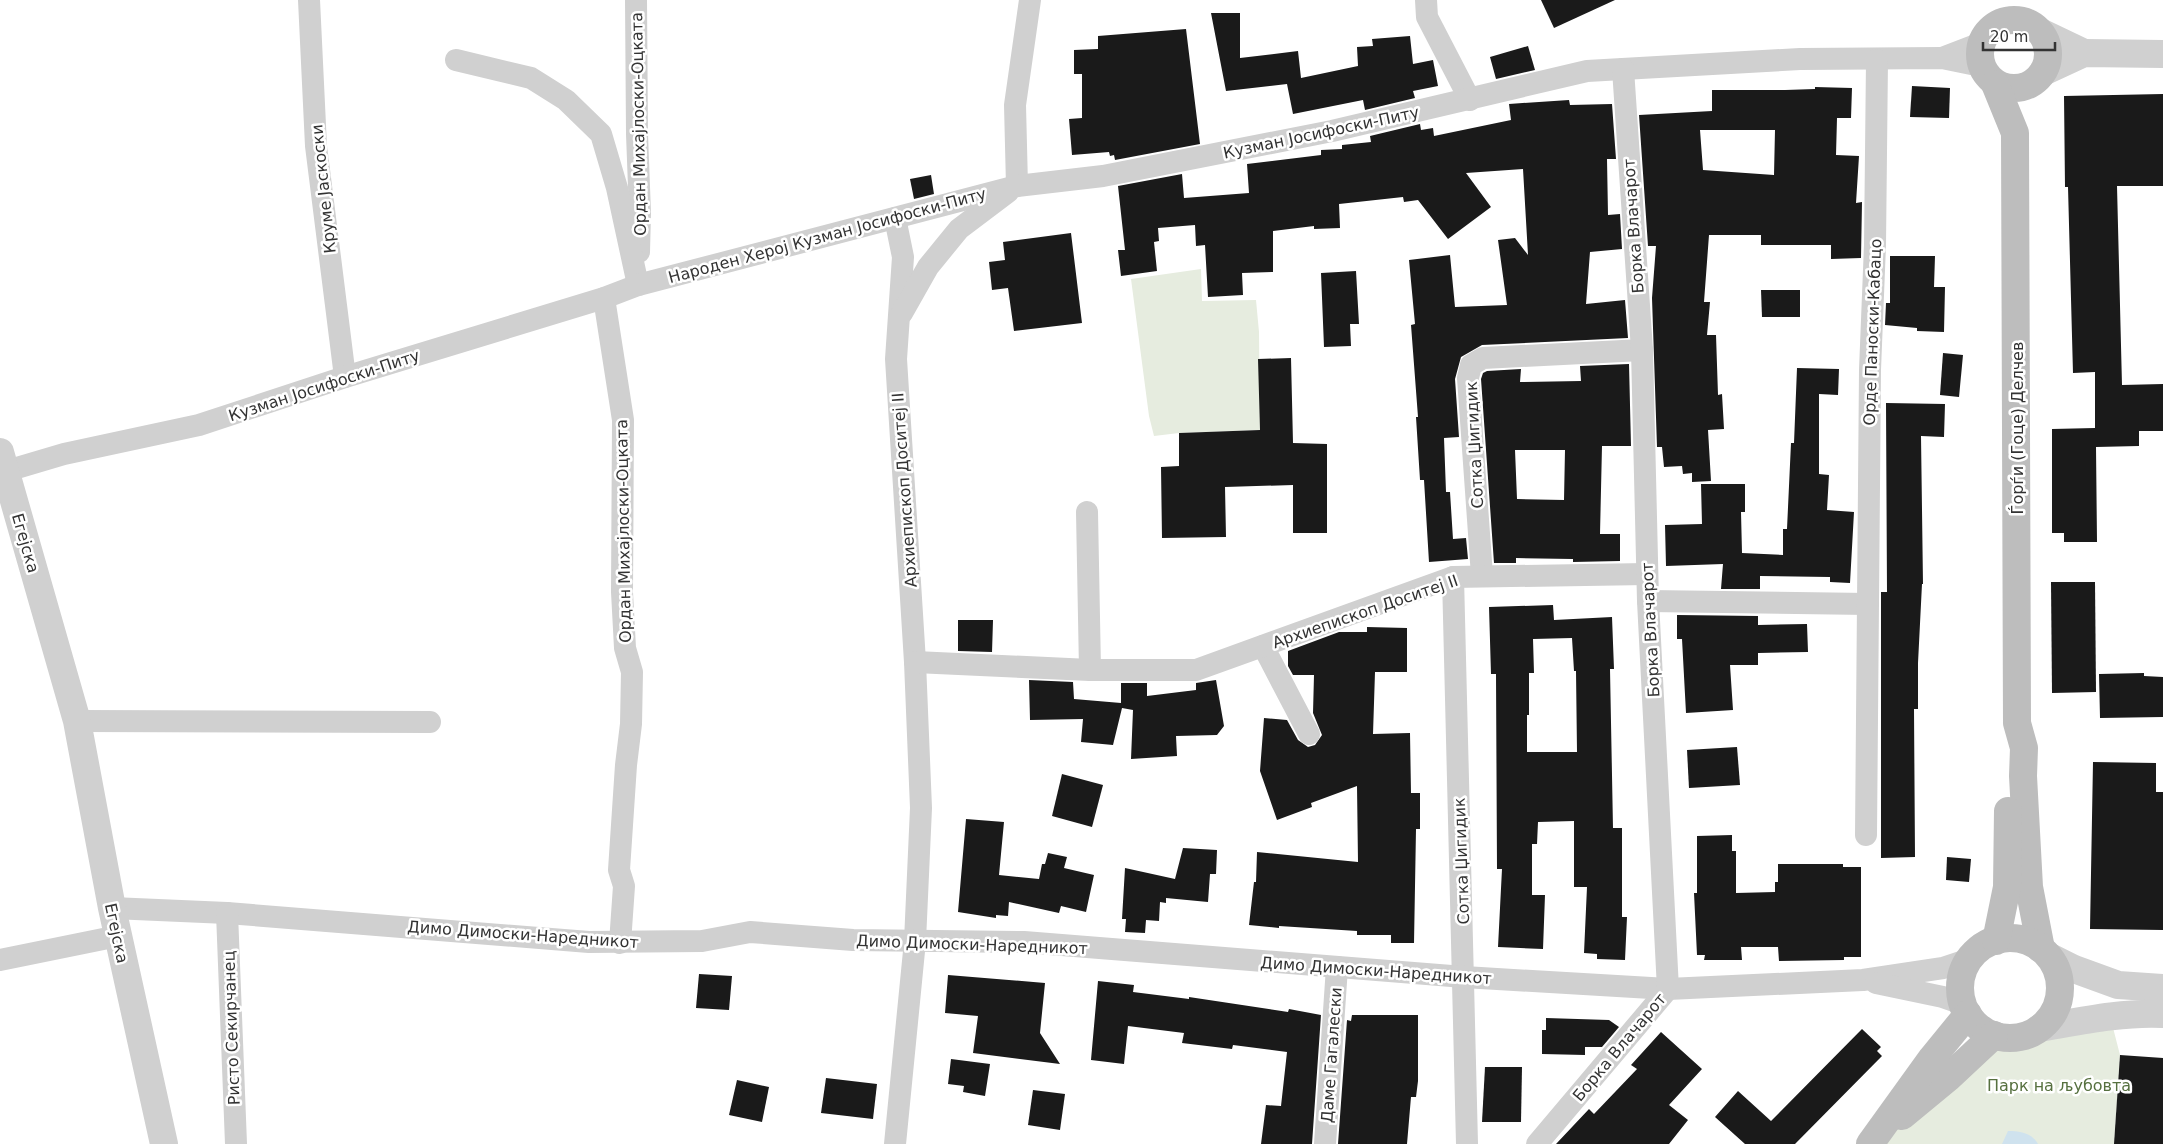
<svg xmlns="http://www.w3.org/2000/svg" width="2163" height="1144" viewBox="0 0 2163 1144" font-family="'DejaVu Sans',sans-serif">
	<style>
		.green { fill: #e6ecdf }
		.water { fill: #cfe2ee }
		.building { fill: #1a1a1a; fill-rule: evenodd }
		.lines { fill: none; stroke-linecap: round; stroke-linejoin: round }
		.minor { stroke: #d0d0d0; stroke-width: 22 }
		.tertiary { stroke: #d0d0d0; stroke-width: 28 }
		.secondary { stroke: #bdbdbd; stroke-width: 28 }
		.labels { text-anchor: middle; stroke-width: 5; stroke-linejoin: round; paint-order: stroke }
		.street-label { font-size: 16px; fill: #333; stroke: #fff }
		.park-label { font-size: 16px; fill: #56703f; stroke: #fff }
	</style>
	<rect width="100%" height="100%" fill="#fff"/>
	<g class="green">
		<path d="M 1201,269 L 1202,301 L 1256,300 L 1259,332 L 1260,430 L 1179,433 L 1154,436 L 1149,416 L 1131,279 Z"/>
		<path d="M 2110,1016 L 2120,1055 L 2114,1144 L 1870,1144 L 1994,1035 L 2008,1038 L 2023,1036 L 2040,1028 Z"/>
	</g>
	<path class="water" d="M 2008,1131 C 2020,1131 2032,1133 2038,1144 L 2002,1144 Z"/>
	<g class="building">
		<path d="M 1541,0 L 1615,0 L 1554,28 Z"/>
		<path d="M 1211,13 L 1240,13 L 1240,58 L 1298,51 L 1301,78 L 1358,66 L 1357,47 L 1373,46 L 1372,39 L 1410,36 L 1413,64 L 1433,60 L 1438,86 L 1413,91 L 1415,98 L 1365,110 L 1363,100 L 1293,114 L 1287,84 L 1226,91 Z"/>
		<path d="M 1186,29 L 1200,144 L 1115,160 L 1114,155 L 1110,156 L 1109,152 L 1072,155 L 1069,119 L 1082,118 L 1082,74 L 1074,74 L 1074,50 L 1098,49 L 1098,36 Z"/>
		<path d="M 1528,46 L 1535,70 L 1496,79 L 1490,57 Z"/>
		<path d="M 1912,86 L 1950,88 L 1949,118 L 1910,117 Z"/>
		<path d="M 1815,87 L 1852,88 L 1851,118 L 1837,118 L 1836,155 L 1859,156 L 1856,203 L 1862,202 L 1861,258 L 1831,259 L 1831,245 L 1761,245 L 1761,235 L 1709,235 L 1704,302 L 1710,302 L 1707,335 L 1716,335 L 1718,395 L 1722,394 L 1724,429 L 1708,430 L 1711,481 L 1692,482 L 1692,473 L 1683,474 L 1682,466 L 1664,467 L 1662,447 L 1657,447 L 1652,298 L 1656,246 L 1648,246 L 1639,115 L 1712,111 L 1712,90 L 1785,90 L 1815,89 ZM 1700,130 L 1775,130 L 1774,175 L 1703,170 Z"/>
		<path d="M 2163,94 L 2163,186 L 2117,186 L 2122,385 L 2163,384 L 2163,431 L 2139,431 L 2139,446 L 2096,447 L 2097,542 L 2064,542 L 2064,533 L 2052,533 L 2052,429 L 2095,428 L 2095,372 L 2073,373 L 2068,187 L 2065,187 L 2064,96 Z"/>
		<path d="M 1569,100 L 1570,105 L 1612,104 L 1616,159 L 1607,159 L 1608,215 L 1620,214 L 1622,249 L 1590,252 L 1586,304 L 1625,300 L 1628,338 L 1482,345 L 1461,357 L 1455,379 L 1459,437 L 1444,438 L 1446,492 L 1450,492 L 1453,539 L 1466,538 L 1468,559 L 1429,562 L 1424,480 L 1420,480 L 1416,417 L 1418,417 L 1411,325 L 1415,324 L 1409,260 L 1450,255 L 1455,307 L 1507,305 L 1498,240 L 1515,238 L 1528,255 L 1523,169 L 1466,173 L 1491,207 L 1448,239 L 1418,200 L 1404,202 L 1403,197 L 1339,204 L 1340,228 L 1314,229 L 1314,226 L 1273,231 L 1273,272 L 1242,273 L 1243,295 L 1208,297 L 1205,245 L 1196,246 L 1195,225 L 1158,228 L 1159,241 L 1154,242 L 1157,271 L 1121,276 L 1118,250 L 1125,250 L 1118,186 L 1182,174 L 1184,198 L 1249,193 L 1247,164 L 1321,155 L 1321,150 L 1342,149 L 1342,145 L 1371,142 L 1370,136 L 1420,124 L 1421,130 L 1433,128 L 1434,136 L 1511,120 L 1509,104 Z"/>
		<path d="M 931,175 L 934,194 L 914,199 L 910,179 Z"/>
		<path d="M 1071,233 L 1082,323 L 1014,331 L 1008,288 L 992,290 L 989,262 L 1005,260 L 1003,242 Z"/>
		<path d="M 1890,256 L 1935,256 L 1934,287 L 1945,287 L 1944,332 L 1917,331 L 1917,328 L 1885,325 L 1886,303 L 1890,303 Z"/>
		<path d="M 1356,271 L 1359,324 L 1350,324 L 1351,346 L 1324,347 L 1321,273 Z"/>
		<path d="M 1761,290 L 1800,290 L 1800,317 L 1762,317 Z"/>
		<path d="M 1943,353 L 1963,355 L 1959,397 L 1940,395 Z"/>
		<path d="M 1291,358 L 1293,443 L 1327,444 L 1327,533 L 1293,533 L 1293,485 L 1225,487 L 1226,537 L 1162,538 L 1161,467 L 1179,466 L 1179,433 L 1260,430 L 1258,359 Z"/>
		<path d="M 1629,364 L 1631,446 L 1602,446 L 1600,534 L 1620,534 L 1620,561 L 1573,562 L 1573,559 L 1516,558 L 1516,563 L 1494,563 L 1481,379 L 1483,373 L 1487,371 L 1521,369 L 1520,382 L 1581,381 L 1580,366 ZM 1515,450 L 1565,450 L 1564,500 L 1517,499 Z"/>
		<path d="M 1797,368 L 1839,369 L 1838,395 L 1819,394 L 1819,474 L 1829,475 L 1827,510 L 1854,512 L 1850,583 L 1830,582 L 1830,577 L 1760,576 L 1760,589 L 1721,589 L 1723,564 L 1666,566 L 1665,525 L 1702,524 L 1701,484 L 1745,484 L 1745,512 L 1741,512 L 1742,553 L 1783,555 L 1783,529 L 1787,529 L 1791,443 L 1794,443 Z"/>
		<path d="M 1886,403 L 1945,404 L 1944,437 L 1921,436 L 1923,584 L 1922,584 L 1918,663 L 1918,709 L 1914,709 L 1915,857 L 1881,858 L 1881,592 L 1887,592 Z"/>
		<path d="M 2051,582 L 2095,582 L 2096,692 L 2052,693 Z"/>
		<path d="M 1553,605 L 1554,620 L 1612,617 L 1614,669 L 1610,669 L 1613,828 L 1622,828 L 1622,917 L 1627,917 L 1625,960 L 1597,959 L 1597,954 L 1584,953 L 1587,887 L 1574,887 L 1574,821 L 1538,822 L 1537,844 L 1532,844 L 1532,895 L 1545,895 L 1543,949 L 1498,947 L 1502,869 L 1497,869 L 1496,674 L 1491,674 L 1489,607 ZM 1572,638 L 1574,671 L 1576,671 L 1577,752 L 1527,752 L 1527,715 L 1529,715 L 1529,673 L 1534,673 L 1533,639 Z"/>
		<path d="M 1677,615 L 1758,616 L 1758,625 L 1807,624 L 1808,652 L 1758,653 L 1758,665 L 1730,665 L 1733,710 L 1686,713 L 1682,639 L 1677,639 Z"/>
		<path d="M 958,620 L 993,620 L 992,652 L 958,651 Z"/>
		<path d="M 1367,627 L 1407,628 L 1407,672 L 1375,672 L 1373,734 L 1410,733 L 1411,793 L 1420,793 L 1420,829 L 1416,829 L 1414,943 L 1391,943 L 1391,935 L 1357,935 L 1357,931 L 1279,926 L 1279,928 L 1249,925 L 1254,882 L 1256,882 L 1257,852 L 1358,862 L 1357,786 L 1311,803 L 1312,807 L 1277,820 L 1260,771 L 1264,718 L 1287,720 L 1298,740 L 1308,747 L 1315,745 L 1322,735 L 1313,713 L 1314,675 L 1293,675 L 1288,666 L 1288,651 L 1339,632 L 1367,632 Z"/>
		<path d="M 2144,673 L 2144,676 L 2163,677 L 2163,717 L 2100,718 L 2099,674 Z"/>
		<path d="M 1029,680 L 1073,682 L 1074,699 L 1121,703 L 1121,683 L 1147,683 L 1147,696 L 1196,690 L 1196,683 L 1216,680 L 1224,726 L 1217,735 L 1176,736 L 1177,756 L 1131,759 L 1133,710 L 1122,708 L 1113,745 L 1081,742 L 1083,719 L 1030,720 Z"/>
		<path d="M 1737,747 L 1740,785 L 1689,788 L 1687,750 Z"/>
		<path d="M 2093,762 L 2156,763 L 2156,792 L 2163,792 L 2163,930 L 2090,929 Z"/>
		<path d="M 1062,774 L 1103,785 L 1092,827 L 1052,816 Z"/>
		<path d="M 966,819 L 1004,822 L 999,875 L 1039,879 L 1042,864 L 1045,864 L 1048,853 L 1067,857 L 1064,868 L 1094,875 L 1086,912 L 1061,906 L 1059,913 L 1009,902 L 1008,916 L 996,915 L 996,918 L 958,912 Z"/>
		<path d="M 1732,835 L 1732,851 L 1736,851 L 1736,893 L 1775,892 L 1775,882 L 1778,882 L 1778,864 L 1843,864 L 1843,867 L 1861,867 L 1861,957 L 1844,957 L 1844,960 L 1779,961 L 1778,947 L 1741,947 L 1742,960 L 1704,960 L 1705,955 L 1697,955 L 1694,893 L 1697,893 L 1697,836 Z"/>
		<path d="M 1183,848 L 1217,850 L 1216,874 L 1210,874 L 1208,902 L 1166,898 L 1166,903 L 1160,902 L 1159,921 L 1146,920 L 1145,933 L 1125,932 L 1126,919 L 1122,919 L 1125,868 L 1175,879 Z"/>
		<path d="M 1947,857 L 1971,859 L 1969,882 L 1946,880 Z"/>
		<path d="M 699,974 L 732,976 L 729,1010 L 696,1008 Z"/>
		<path d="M 948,975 L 1045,983 L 1040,1033 L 1060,1064 L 973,1053 L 978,1016 L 945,1013 Z"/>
		<path d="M 1098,981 L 1134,985 L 1133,992 L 1189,999 L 1189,997 L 1288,1012 L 1289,1009 L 1321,1015 L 1312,1144 L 1261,1144 L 1266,1105 L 1281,1106 L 1287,1052 L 1233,1045 L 1232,1049 L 1182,1043 L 1184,1033 L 1128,1026 L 1124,1064 L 1091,1060 Z"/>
		<path d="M 1352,1015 L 1418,1015 L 1418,1081 L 1416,1097 L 1411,1097 L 1407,1144 L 1338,1144 L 1347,1020 L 1351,1021 Z"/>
		<path d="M 1546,1018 L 1609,1020 L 1619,1027 L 1602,1047 L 1585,1047 L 1585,1055 L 1542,1054 L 1542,1030 L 1546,1030 Z"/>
		<path d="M 1862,1029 L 1881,1047 L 1877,1051 L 1882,1056 L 1795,1144 L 1745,1144 L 1715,1117 L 1738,1091 L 1771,1121 Z"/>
		<path d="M 1661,1032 L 1702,1069 L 1669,1105 L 1688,1120 L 1669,1144 L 1556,1144 L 1589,1109 L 1594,1114 L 1637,1069 L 1631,1065 Z"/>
		<path d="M 2120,1055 L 2163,1058 L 2163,1144 L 2114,1144 Z"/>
		<path d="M 951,1059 L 990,1064 L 985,1096 L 963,1092 L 964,1086 L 948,1084 Z"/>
		<path d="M 1485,1067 L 1522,1067 L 1521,1122 L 1482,1122 Z"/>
		<path d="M 826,1078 L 877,1084 L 873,1119 L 821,1113 Z"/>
		<path d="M 737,1080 L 769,1087 L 762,1122 L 729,1115 Z"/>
		<path d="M 1033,1090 L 1065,1094 L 1060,1130 L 1028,1125 Z"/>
	</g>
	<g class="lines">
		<g class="minor">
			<path d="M 309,0 L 316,146 L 345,377"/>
			<path d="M 636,0 L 637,134 L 640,213 L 639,252"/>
			<path d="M 1426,0 L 1427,17 L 1470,100"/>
			<path d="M 1942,58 L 1981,43"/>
			<path d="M 456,60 L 531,78 L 566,100 L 601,134 L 617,188 L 638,285"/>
			<path d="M 1017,186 L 1015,105 L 1030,0"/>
			<path d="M 895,218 L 903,257 L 896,359 L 915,662 L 921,808 L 915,941 L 895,1144"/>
			<path d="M 604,298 L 623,420 L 622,592 L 625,648 L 632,672 L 631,724 L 626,765 L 619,870 L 624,886 L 620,943"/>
			<path d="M 902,313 L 928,267 L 959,229 L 1008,192"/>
			<path d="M 0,473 L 64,454 L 199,425 L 345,377 L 604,298 L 638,285 L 1017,186 L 1103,176 L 1332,131 L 1587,71 L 1800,59 L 1942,58 L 1981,66"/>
			<path d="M 1087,512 L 1090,670"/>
			<path d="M 1482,576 L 1468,378 L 1471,365 L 1483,358 L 1642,350"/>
			<path d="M 1453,577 L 1467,1144"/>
			<path d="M 1648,601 L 1868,604"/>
			<path d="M 1263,646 L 1309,734"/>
			<path d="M 915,662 L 1090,670 L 1196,670 L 1453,577 L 1647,574"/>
			<path d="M 77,721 L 430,722"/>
			<path d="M 1866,835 L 1870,370 L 1875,245 L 1877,60"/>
			<path d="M 112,908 L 227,913 L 589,942 L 702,941 L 750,932 L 853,940 L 1024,942 L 1464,977 L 1668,989 L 1863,980 L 1943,968 L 1970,959"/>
			<path d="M 227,913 L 236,1144"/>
			<path d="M 0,960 L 118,936"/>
			<path d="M 1876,983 L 1943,997 L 1963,1004"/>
			<path d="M 1325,1144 L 1337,967"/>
			<path d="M 1537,1144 L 1668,989 L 1648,601 L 1642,350 L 1623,69"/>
		</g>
		<g class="tertiary">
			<path d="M 2040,32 L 2084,53"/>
			<path d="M 2043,72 L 2084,53 L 2163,54"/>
			<path d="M 0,452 L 77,721 L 112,908 L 164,1144"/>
			<path d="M 2050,957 L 2074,969 L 2118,985 L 2163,988"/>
			<path d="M 2040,1028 C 2081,1021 2121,1012 2163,1014"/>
		</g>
		<g class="secondary">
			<circle cx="2014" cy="54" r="34"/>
			<path d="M 1995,84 L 2015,133 L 2017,723 L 2024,748 L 2023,776 L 2029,887 L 2041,949"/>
			<circle cx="2010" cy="988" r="50"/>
			<path d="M 1996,941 L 2007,887 L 2008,811"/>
			<path d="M 1902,1116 L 1948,1078 L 1994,1035"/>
			<path d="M 1870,1144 L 1932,1058 L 1968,1014"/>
		</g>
	</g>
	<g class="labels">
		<g class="street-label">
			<text transform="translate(638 124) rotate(-91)" y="6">Ордан Михајлоски-Оцката</text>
			<text transform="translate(1321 132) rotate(-12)" y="6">Кузман Јосифоски-Питу</text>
			<text transform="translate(323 189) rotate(-96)" y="6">Круме Јаскоски</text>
			<text transform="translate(1633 226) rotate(-94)" y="6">Борка Влачарот</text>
			<text transform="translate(827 235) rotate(-15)" y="6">Народен Херој Кузман Јосифоски-Питу</text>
			<text transform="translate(1872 332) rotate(-88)" y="6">Орде Паноски-Кабацо</text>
			<text transform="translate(324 385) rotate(-18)" y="6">Кузман Јосифоски-Питу</text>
			<text transform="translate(2017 428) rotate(-90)" y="6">Ѓорѓи (Гоце) Делчев</text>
			<text transform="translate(1474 445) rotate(-93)" y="6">Сотка Џигидик</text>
			<text transform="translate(904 490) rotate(-94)" y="6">Архиепископ Доситеј II</text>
			<text transform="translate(623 531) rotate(-91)" y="6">Ордан Михајлоски-Оцката</text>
			<text transform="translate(26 543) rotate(74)" y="6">Егејска</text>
			<text transform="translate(1365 611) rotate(-19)" y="6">Архиепископ Доситеј II</text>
			<text transform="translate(1650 630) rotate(-93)" y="6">Борка Влачарот</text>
			<text transform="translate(1461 861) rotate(-92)" y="6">Сотка Џигидик</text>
			<text transform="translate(117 933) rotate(78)" y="6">Егејска</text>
			<text transform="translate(523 934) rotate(4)" y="6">Димо Димоски-Наредникот</text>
			<text transform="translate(972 944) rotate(2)" y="6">Димо Димоски-Наредникот</text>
			<text transform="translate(1376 970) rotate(4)" y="6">Димо Димоски-Наредникот</text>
			<text transform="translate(231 1028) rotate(-92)" y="6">Ристо Секирчанец</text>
			<text transform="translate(1619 1047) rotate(-50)" y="6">Борка Влачарот</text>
			<text transform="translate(1331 1055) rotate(-86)" y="6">Даме Гагалески</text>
		</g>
		<g class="park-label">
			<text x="2059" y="1091">Парк на љубовта</text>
		</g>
	</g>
	<path d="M1983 42v8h72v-8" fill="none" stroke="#333333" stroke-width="2.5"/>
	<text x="1990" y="42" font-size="15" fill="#333333" stroke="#ffffff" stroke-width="4" paint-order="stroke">20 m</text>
</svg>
